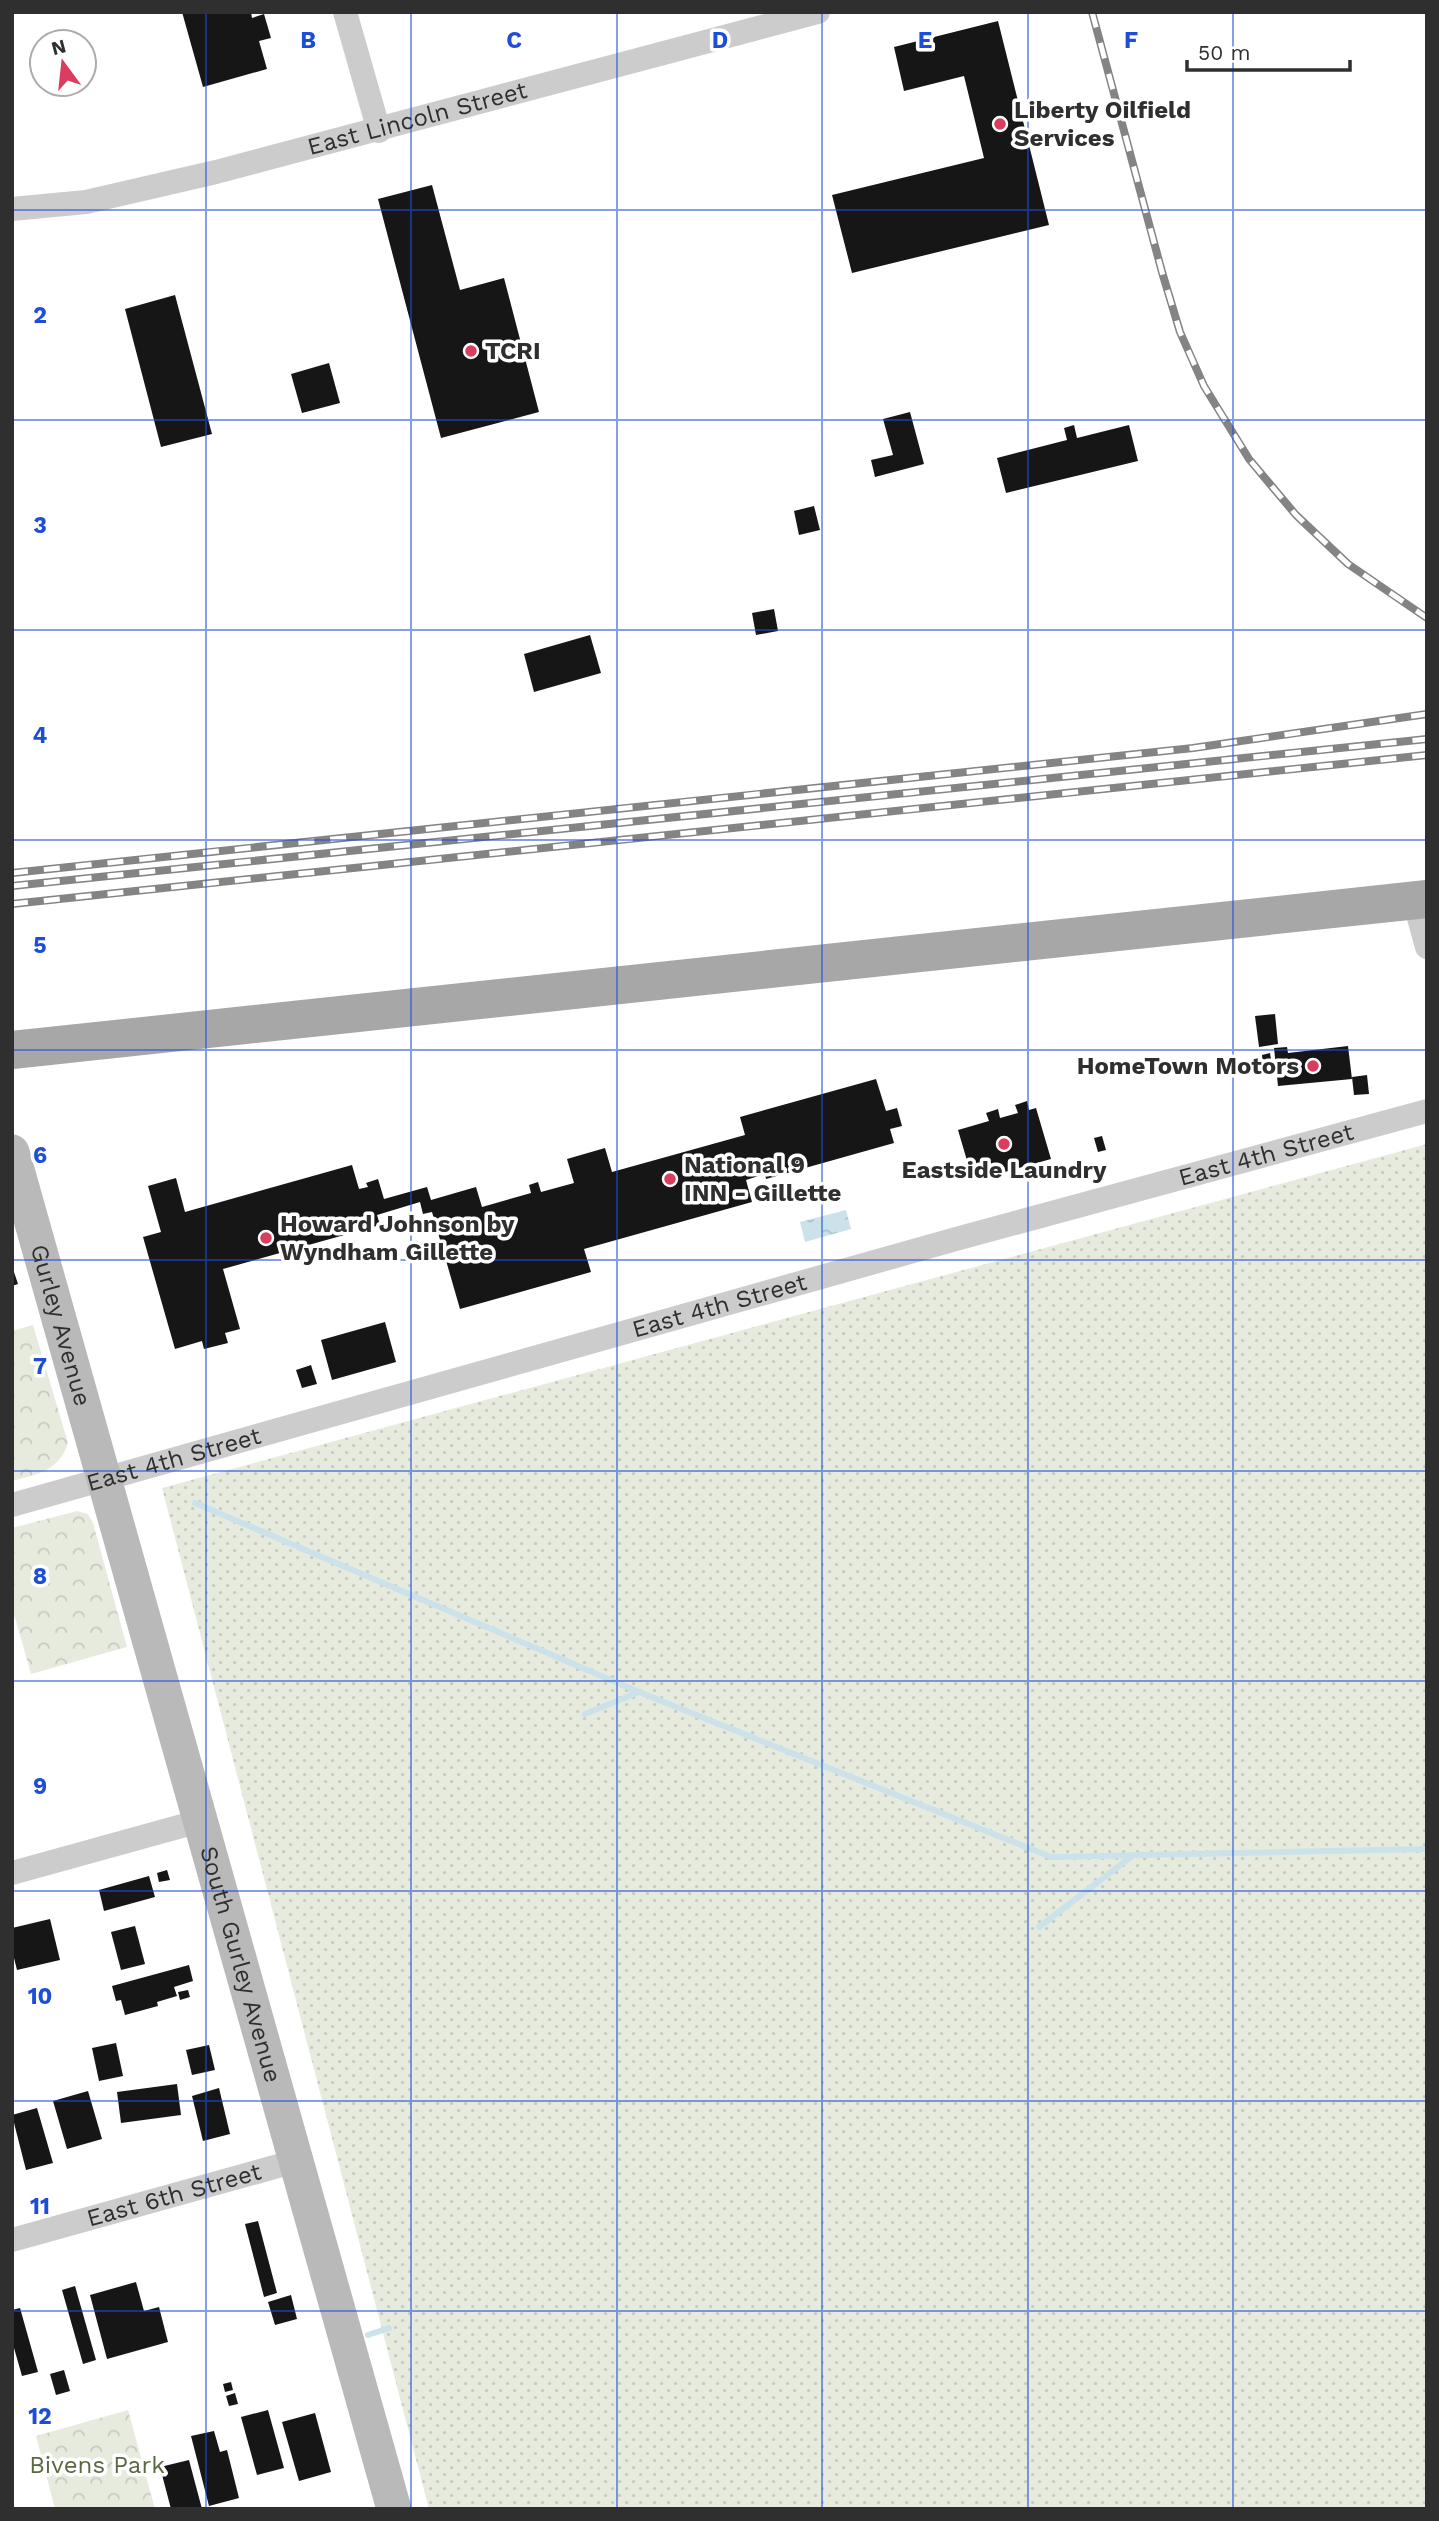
<svg xmlns="http://www.w3.org/2000/svg" width="1439" height="2521" viewBox="0 0 1439 2521" font-family="'Work Sans',sans-serif">
	<style>
		.grass { fill: url(#grass-dots) }
		.park { fill: url(#park-crowns) }
		.water { fill: url(#water-ripples) }
		.lines { fill: none; stroke-linecap: round; stroke-linejoin: round }
		.stream { stroke: #cbe2ea; stroke-width: 6 }
		.building { fill: #161616 }
		.street { stroke: #ccc; stroke-width: 24 }
		.secondary { stroke: #b9b9b9; stroke-width: 35 }
		.primary { stroke: #a7a7a7; stroke-width: 38 }
		.rail-casing { stroke: #848484; stroke-width: 8 }
		.rail { stroke: #fff; stroke-width: 5; stroke-dasharray: 16; stroke-linecap: butt }
		.grid { fill: none; stroke: #1d4ed8; stroke-width: 2; stroke-opacity: 0.55 }
		.poi-dot { fill: #d93e5e; stroke: #fff; stroke-width: 2.5 }
		.labels { text-anchor: middle; stroke-width: 7; stroke-linejoin: round; paint-order: stroke }
		.poi-label { font-size: 24px; font-weight: bold; fill: #2f2f2f; stroke: #fff; text-anchor: start }
		.street-label { font-size: 24px; fill: #2f2f2f; stroke: #fff }
		.park-label { font-size: 24px; fill: #58683f; stroke: #fff }
		.grid-label { font-size: 23px; text-anchor: middle; font-weight: bold; fill: #1d4ed8; stroke: #fff; stroke-width: 7; stroke-linejoin: round; paint-order: stroke }
	</style>
	<defs>
		<pattern id="grass-dots" width="8" height="8" patternUnits="userSpaceOnUse" patternTransform="scale(1.75)"><rect width="8" height="8" fill="#e7ebde"/><path d="M2 2h.1M6 6h.1" fill="none" stroke="#c6cabf" stroke-width="1.8" stroke-linecap="round"/></pattern>
		<pattern id="park-crowns" width="20" height="18" patternUnits="userSpaceOnUse" patternTransform="scale(1.75)"><rect width="20" height="18" fill="#e7ebde"/><path d="M2 6a3 3 0 1 1 6 0M12 15a3 3 0 1 1 6 0" fill="none" stroke="#c6cabf"/></pattern>
		<pattern id="water-ripples" width="26" height="14" patternUnits="userSpaceOnUse" patternTransform="scale(1.75)"><rect width="26" height="14" fill="#cbe2ea"/><path d="M2 4q2-2 4 0t4 0M15 11q2-2 4 0t4 0" fill="none" stroke="#afc2c9"/></pattern>
	</defs>
	<rect width="100%" height="100%" fill="#fff"/>
	<path class="grass" d="M 1427,1144 L 1427,2509 L 429,2509 L 162,1488 Z"/>
	<g class="park">
		<path d="M 33,1325 L 68,1443 C 59,1471 38,1474 12,1481 L 12,1331 Z"/>
		<path d="M 77,1511 L 88,1514 L 93,1523 L 127,1647 L 31,1674 L 12,1607 L 12,1528 Z"/>
		<path d="M 128,2410 L 155,2509 L 55,2509 L 36,2436 Z"/>
	</g>
	<path class="water" d="M 846,1210 L 851,1229 L 805,1242 L 800,1222 Z"/>
	<g class="lines">
		<g class="stream">
			<path d="M 195,1503 L 639,1692 L 1051,1857 L 1427,1849"/>
			<path d="M 585,1714 L 639,1692"/>
			<path d="M 1039,1927 L 1132,1856"/>
			<path d="M 368,2335 L 389,2328"/>
		</g>
	</g>
	<g class="building">
		<path d="M 182,12 L 251,12 L 252,18 L 264,14 L 271,38 L 259,41 L 267,69 L 203,87 Z"/>
		<path d="M 998,21 L 1049,225 L 852,273 L 832,195 L 984,158 L 964,76 L 904,91 L 894,47 Z"/>
		<path d="M 432,185 L 460,290 L 504,278 L 539,412 L 441,438 L 378,199 Z"/>
		<path d="M 175,295 L 212,434 L 161,447 L 125,309 Z"/>
		<path d="M 329,363 L 340,403 L 302,413 L 291,374 Z"/>
		<path d="M 910,412 L 924,464 L 875,477 L 871,460 L 893,455 L 883,419 Z"/>
		<path d="M 1074,425 L 1077,438 L 1129,425 L 1138,461 L 1006,493 L 997,458 L 1067,440 L 1064,428 Z"/>
		<path d="M 814,506 L 820,530 L 799,535 L 794,511 Z"/>
		<path d="M 774,609 L 778,631 L 756,635 L 752,613 Z"/>
		<path d="M 590,635 L 601,673 L 534,692 L 524,654 Z"/>
		<path d="M 1275,1014 L 1278,1044 L 1259,1047 L 1255,1016 Z"/>
		<path d="M 1348,1046 L 1352,1079 L 1278,1086 L 1274,1048 L 1287,1047 L 1288,1053 Z"/>
		<path d="M 1270,1053 L 1272,1066 L 1263,1067 L 1262,1055 Z"/>
		<path d="M 1367,1075 L 1369,1094 L 1354,1095 L 1352,1077 Z"/>
		<path d="M 876,1079 L 886,1111 L 897,1108 L 902,1126 L 890,1129 L 894,1143 L 766,1179 L 765,1174 L 746,1180 L 752,1202 L 584,1249 L 591,1272 L 460,1309 L 432,1212 L 423,1214 L 420,1202 L 377,1215 L 380,1225 L 223,1269 L 240,1329 L 225,1333 L 228,1343 L 204,1349 L 202,1341 L 175,1349 L 143,1237 L 161,1232 L 148,1186 L 176,1178 L 185,1212 L 352,1165 L 359,1189 L 368,1187 L 366,1183 L 378,1179 L 384,1199 L 427,1187 L 431,1200 L 476,1187 L 482,1207 L 531,1193 L 529,1185 L 538,1182 L 541,1192 L 574,1183 L 567,1159 L 605,1148 L 612,1172 L 745,1135 L 740,1117 Z"/>
		<path d="M 1027,1101 L 1029,1110 L 1036,1108 L 1051,1159 L 973,1181 L 958,1130 L 989,1121 L 986,1113 L 998,1109 L 1000,1118 L 1018,1113 L 1015,1105 Z"/>
		<path d="M 1102,1136 L 1106,1150 L 1098,1152 L 1094,1138 Z"/>
		<path d="M 12,1266 L 18,1284 L 12,1286 Z"/>
		<path d="M 385,1322 L 396,1362 L 332,1380 L 321,1340 Z"/>
		<path d="M 311,1365 L 317,1384 L 302,1388 L 296,1370 Z"/>
		<path d="M 167,1870 L 170,1880 L 159,1882 L 157,1873 Z"/>
		<path d="M 149,1876 L 155,1897 L 104,1911 L 99,1890 Z"/>
		<path d="M 50,1919 L 60,1960 L 17,1970 L 12,1950 L 12,1928 Z"/>
		<path d="M 135,1926 L 145,1964 L 121,1970 L 111,1932 Z"/>
		<path d="M 189,1965 L 193,1981 L 174,1987 L 177,1996 L 157,2002 L 158,2006 L 125,2015 L 121,2000 L 116,2001 L 112,1986 Z"/>
		<path d="M 188,1990 L 190,1997 L 180,2000 L 178,1992 Z"/>
		<path d="M 116,2043 L 123,2076 L 99,2081 L 92,2048 Z"/>
		<path d="M 209,2045 L 215,2070 L 192,2075 L 186,2050 Z"/>
		<path d="M 177,2084 L 181,2115 L 121,2123 L 117,2092 Z"/>
		<path d="M 219,2088 L 230,2134 L 203,2141 L 192,2096 Z"/>
		<path d="M 88,2091 L 102,2139 L 67,2149 L 53,2101 Z"/>
		<path d="M 37,2108 L 53,2163 L 26,2170 L 12,2115 Z"/>
		<path d="M 258,2221 L 277,2293 L 264,2297 L 245,2224 Z"/>
		<path d="M 136,2282 L 144,2311 L 159,2307 L 168,2342 L 107,2359 L 90,2295 Z"/>
		<path d="M 75,2286 L 96,2360 L 83,2364 L 62,2290 Z"/>
		<path d="M 291,2295 L 297,2319 L 275,2325 L 268,2302 Z"/>
		<path d="M 20,2308 L 38,2372 L 22,2376 L 12,2341 L 12,2310 Z"/>
		<path d="M 64,2370 L 70,2391 L 56,2395 L 50,2374 Z"/>
		<path d="M 231,2382 L 233,2390 L 225,2392 L 223,2384 Z"/>
		<path d="M 235,2393 L 238,2404 L 229,2406 L 226,2396 Z"/>
		<path d="M 268,2410 L 284,2468 L 257,2475 L 241,2417 Z"/>
		<path d="M 315,2413 L 331,2472 L 299,2481 L 282,2422 Z"/>
		<path d="M 214,2431 L 220,2452 L 227,2450 L 239,2498 L 209,2506 L 191,2436 Z"/>
		<path d="M 189,2460 L 202,2509 L 171,2509 L 160,2467 Z"/>
	</g>
	<g class="lines">
		<g class="street">
			<path d="M 345,12 L 379,131"/>
			<path id="s1" d="M 12,209 L 86,202 L 216,172 L 818,12"/>
			<path d="M 1414,900 L 1427,947"/>
			<path id="s2" d="M 12,1505 L 956,1239 L 1427,1111"/>
			<path d="M 12,1873 L 200,1821"/>
			<path id="s3" d="M 12,2240 L 296,2161"/>
		</g>
		<path class="secondary" id="s4" d="M 12,1152 L 394,2509"/>
		<path class="primary" d="M 12,1050 L 1427,899"/>
		<g class="rail-casing">
			<g id="rail">
				<path d="M 1092,12 L 1162,272 L 1180,332 L 1204,386 L 1249,459 L 1296,515 L 1348,564 L 1427,618"/>
				<path d="M 12,873 L 1193,748 L 1427,714"/>
				<path d="M 12,886 L 1427,739"/>
				<path d="M 12,904 L 1427,755"/>
			</g>
		</g>
		<use href="#rail" class="rail"/>
	</g>
	<path class="grid" d="M 206,12 L 206,2509M 411,12 L 411,2509M 617,12 L 617,2509M 822,12 L 822,2509M 1028,12 L 1028,2509M 1233,12 L 1233,2509M 12,210 L 1427,210M 12,420 L 1427,420M 12,630 L 1427,630M 12,840 L 1427,840M 12,1050 L 1427,1050M 12,1260 L 1427,1260M 12,1471 L 1427,1471M 12,1681 L 1427,1681M 12,1891 L 1427,1891M 12,2101 L 1427,2101M 12,2311 L 1427,2311"/>
	<g class="poi-dot">
		<circle cx="1000" cy="124" r="7"/>
		<circle cx="471" cy="351" r="7"/>
		<circle cx="1313" cy="1066" r="7"/>
		<circle cx="1004" cy="1144" r="7"/>
		<circle cx="670" cy="1179" r="7"/>
		<circle cx="266" cy="1238" r="7"/>
	</g>
	<g class="labels">
		<g class="poi-label">
			<text x="1014" y="118">Liberty Oilfield<tspan x="1014" dy="28">Services</tspan></text>
			<text x="485" y="359">TCRI</text>
			<text x="1299" y="1074" text-anchor="end">HomeTown Motors</text>
			<text x="684" y="1173">National 9<tspan x="684" dy="28">INN - Gillette</tspan></text>
			<text x="1004" y="1178" text-anchor="middle">Eastside Laundry</text>
			<text x="280" y="1232">Howard Johnson by<tspan x="280" dy="28">Wyndham Gillette</tspan></text>
		</g>
		<g class="street-label">
			<text dy="8" stroke="none"><textPath href="#s1" startOffset="416">East Lincoln Street</textPath></text>
			<text dy="8" stroke="none"><textPath href="#s2" startOffset="1302">East 4th Street</textPath></text>
			<text dy="8" stroke="none"><textPath href="#s2" startOffset="735">East 4th Street</textPath></text>
			<text dy="8" stroke="none"><textPath href="#s4" startOffset="180">Gurley Avenue</textPath></text>
			<text dy="8" stroke="none"><textPath href="#s2" startOffset="168">East 4th Street</textPath></text>
			<text dy="8" stroke="none"><textPath href="#s4" startOffset="844">South Gurley Avenue</textPath></text>
			<text dy="8" stroke="none"><textPath href="#s3" startOffset="168">East 6th Street</textPath></text>
		</g>
		<g class="park-label">
			<text x="97" y="2473">Bivens Park</text>
		</g>
	</g>
	<g class="grid-label">
		<text x="308" y="48">B</text>
		<text x="514" y="48">C</text>
		<text x="720" y="48">D</text>
		<text x="925" y="48">E</text>
		<text x="1131" y="48">F</text>
		<text x="40" y="323">2</text>
		<text x="40" y="533">3</text>
		<text x="40" y="743">4</text>
		<text x="40" y="953">5</text>
		<text x="40" y="1163">6</text>
		<text x="40" y="1374">7</text>
		<text x="40" y="1584">8</text>
		<text x="40" y="1794">9</text>
		<text x="40" y="2004">10</text>
		<text x="40" y="2214">11</text>
		<text x="40" y="2424">12</text>
	</g>
	<rect width="1439" height="2521" fill="none" stroke="#2f2f2f" stroke-width="28"/>
	<g transform="translate(63 63) rotate(345)"><circle r="33" fill="#ffffff" stroke="#acacac" stroke-width="2"/>
	<path d="M0-5L12 26L0 18L-12 26Z" fill="#d93e5e"/>
	<text y="-10" font-size="19" font-weight="bold" text-anchor="middle" fill="#2f2f2f">N</text>
	</g>
	<path d="M1187 60v10h163v-10" fill="none" stroke="#2f2f2f" stroke-width="3.5"/>
	<text x="1198" y="60" font-size="21" fill="#2f2f2f" stroke="#ffffff" stroke-width="5" paint-order="stroke">50 m</text>
</svg>
